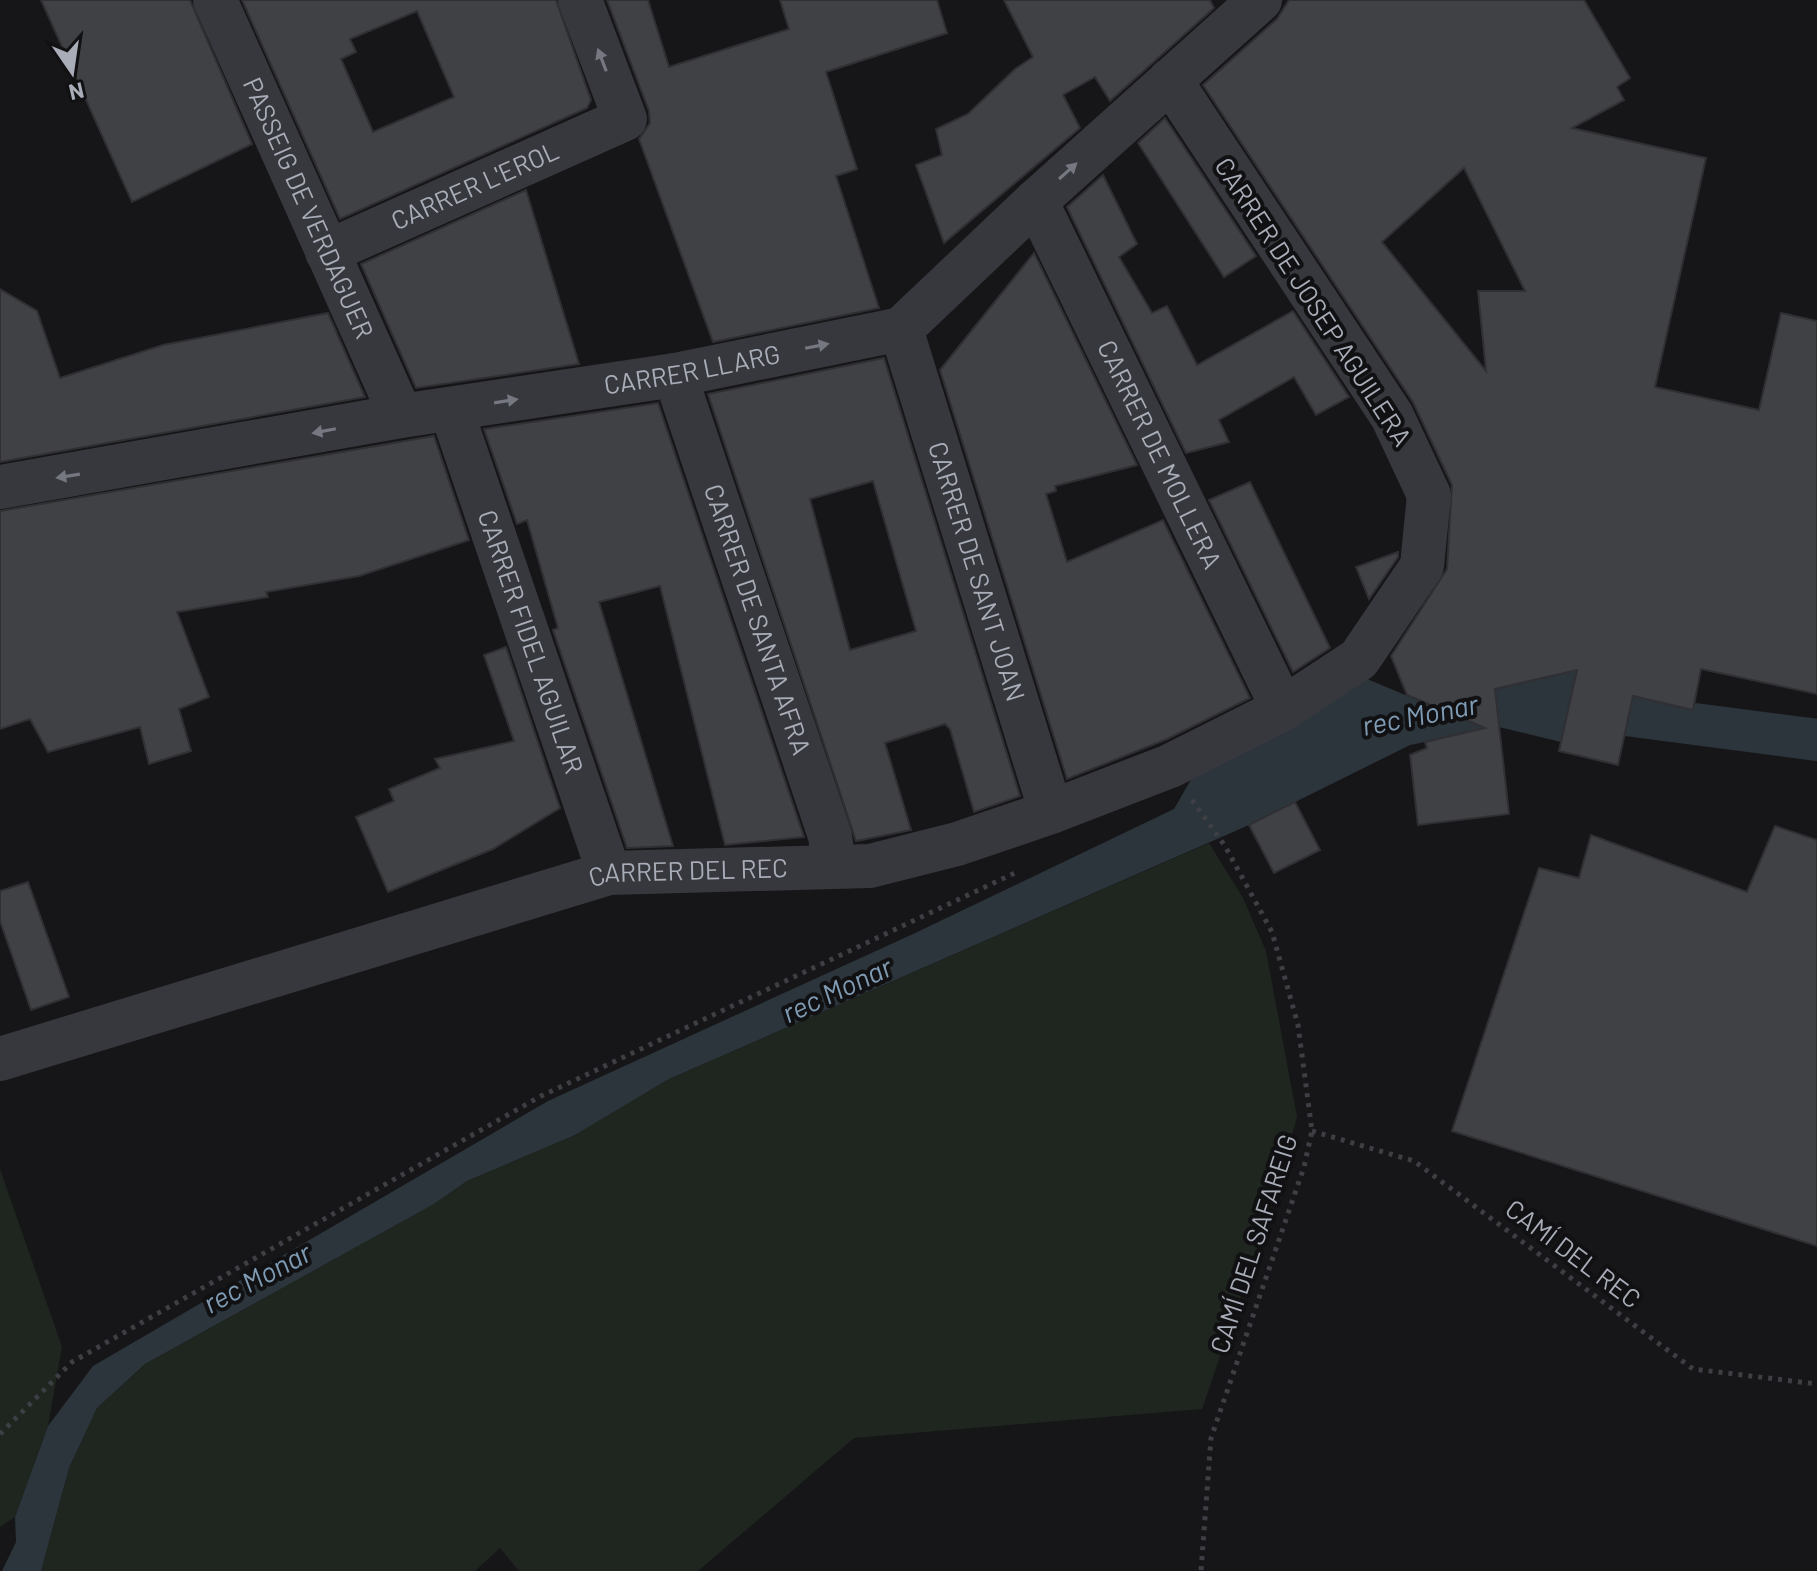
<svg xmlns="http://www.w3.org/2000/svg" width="1817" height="1571" viewBox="0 0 1817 1571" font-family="Barlow,sans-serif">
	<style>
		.green { fill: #1e261f }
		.water { fill: #2c353c }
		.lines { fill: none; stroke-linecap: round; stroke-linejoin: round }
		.canal { stroke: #2c353c; stroke-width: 42 }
		.building { fill: #404145; stroke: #303034; stroke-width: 2; fill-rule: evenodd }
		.path { stroke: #3d3f44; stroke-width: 5; stroke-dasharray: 4 6; stroke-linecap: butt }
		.minor { stroke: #37383d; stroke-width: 44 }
		.oneway { fill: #757881 }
		.labels { text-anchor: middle; stroke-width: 8; stroke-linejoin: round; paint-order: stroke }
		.street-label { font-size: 26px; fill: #a8adb8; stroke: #111113 }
		.water-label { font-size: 28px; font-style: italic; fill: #7f9bb3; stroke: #111113 }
	</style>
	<rect width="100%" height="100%" fill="#161618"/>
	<g class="green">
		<path d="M 1209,843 L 1243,898 L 1266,951 L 1297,1117 L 1275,1197 L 1202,1409 L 854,1438 L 698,1571 L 519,1571 L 500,1548 L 475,1571 L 41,1571 L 69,1468 L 97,1408 L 145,1364 L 434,1204 L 467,1181 L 575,1135 L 669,1079 Z"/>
		<path d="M 0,1169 L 62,1347 L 48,1426 L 15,1517 L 0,1527 Z"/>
	</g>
	<path class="water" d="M 1577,670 L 1561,742 L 1499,727 L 1410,745 L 1249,825 L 669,1079 L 575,1135 L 467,1181 L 434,1204 L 145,1364 L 97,1408 L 69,1468 L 41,1571 L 2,1571 L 16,1542 L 15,1517 L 48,1426 L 93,1366 L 548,1101 L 913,934 L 1174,809 L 1197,769 L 1360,676 L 1429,705 Z"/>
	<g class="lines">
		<path class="canal" d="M 1572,708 L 1817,740"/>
	</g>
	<g class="building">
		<path d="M 41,0 L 190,0 L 252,144 L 132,202 Z"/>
		<path d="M 242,0 L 556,0 L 591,100 L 587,108 L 340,219 ZM 417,11 L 454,97 L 373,132 L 341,59 L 356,52 L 350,39 Z"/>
		<path d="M 607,0 L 648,0 L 669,67 L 789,29 L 780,0 L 937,0 L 947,33 L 826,72 L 857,169 L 836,176 L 879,308 L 713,342 L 639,139 L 650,123 L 649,111 Z"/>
		<path d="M 1004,0 L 1210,0 L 1214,8 L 1110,101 L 1095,77 L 1063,95 L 1080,128 L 944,243 L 916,165 L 942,155 L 936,129 L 968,114 L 1015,69 L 1033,57 Z"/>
		<path d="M 1289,0 L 1584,0 L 1630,78 L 1617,87 L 1624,100 L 1572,128 L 1706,158 L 1655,387 L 1759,410 L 1781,313 L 1817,321 L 1817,694 L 1701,669 L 1693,710 L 1633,696 L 1618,765 L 1559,751 L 1577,670 L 1495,689 L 1509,814 L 1418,825 L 1410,755 L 1427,748 L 1425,742 L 1485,728 L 1407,695 L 1391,656 L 1447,569 L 1452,485 L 1413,402 L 1203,85 L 1277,19 ZM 1464,168 L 1525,291 L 1478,291 L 1486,371 L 1382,242 Z"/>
		<path d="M 1165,118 L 1256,256 L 1224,277 L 1138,143 Z"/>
		<path d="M 1103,175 L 1137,244 L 1119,257 L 1152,313 L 1167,306 L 1197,365 L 1293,311 L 1349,397 L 1316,415 L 1294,377 L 1219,420 L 1229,442 L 1186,453 L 1067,207 Z"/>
		<path d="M 526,190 L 579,364 L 416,388 L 361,264 Z"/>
		<path d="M 1034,253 L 1137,465 L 1055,486 L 1056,491 L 1046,494 L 1067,562 L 1163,520 L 1250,698 L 1167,739 L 1067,779 L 940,370 Z"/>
		<path d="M 0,289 L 37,311 L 60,378 L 163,345 L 328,313 L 365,397 L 0,462 Z"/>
		<path d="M 884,358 L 1020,796 L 974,812 L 950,729 L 945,724 L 885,743 L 911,830 L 856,841 L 708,394 ZM 873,481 L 916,631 L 850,650 L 810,499 Z"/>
		<path d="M 658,403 L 804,837 L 725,845 L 660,586 L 599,602 L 673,846 L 627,848 L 553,630 L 558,628 L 527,520 L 517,524 L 484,429 Z"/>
		<path d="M 434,436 L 469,540 L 359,576 L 266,592 L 268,597 L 177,612 L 209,697 L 179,709 L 191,751 L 149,764 L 140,727 L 48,752 L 30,719 L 0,729 L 0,511 Z"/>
		<path d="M 1250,482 L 1330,648 L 1293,672 L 1209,500 Z"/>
		<path d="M 1398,552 L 1398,557 L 1369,599 L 1356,567 Z"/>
		<path d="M 506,647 L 560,808 L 493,849 L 388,892 L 356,817 L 394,801 L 389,789 L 440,768 L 435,759 L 514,741 L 484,655 Z"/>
		<path d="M 1295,802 L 1320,850 L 1274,873 L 1249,825 Z"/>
		<path d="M 1775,826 L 1817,840 L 1817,1246 L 1452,1131 L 1539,868 L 1579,878 L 1591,835 L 1747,892 Z"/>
		<path d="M 28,882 L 69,997 L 31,1010 L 0,921 L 0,891 Z"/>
	</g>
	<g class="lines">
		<g class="path">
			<path d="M 1192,800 L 1225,846 L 1272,932 L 1298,1025 L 1312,1131 L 1304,1167 L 1211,1438 L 1201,1571"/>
			<path d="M 1312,1131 L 1414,1161 L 1693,1369 L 1817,1384"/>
			<path d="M 0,1434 L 72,1362 L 541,1096 L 1017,872"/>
		</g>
		<g class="minor">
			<path id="s1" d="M 215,0 L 401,416"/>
			<path id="s2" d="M 1036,201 L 1283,709"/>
			<path id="s3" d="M 327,252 L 625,119 L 580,0"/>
			<path id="s4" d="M 901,329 L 1051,812"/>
			<path id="s5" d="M 675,375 L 830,836 L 834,867"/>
			<path id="s6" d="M 451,409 L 609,873"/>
			<path id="s7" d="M 0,487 L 401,416 L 675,375 L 901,329 L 1036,201 L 1260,0"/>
			<path id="s8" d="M 0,1059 L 609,873 L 870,866 L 957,844 L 1051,812 L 1170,766 L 1283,709 L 1359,659 L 1422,566 L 1429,495 L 1392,416 L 1170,80"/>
		</g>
	</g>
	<defs><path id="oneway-solid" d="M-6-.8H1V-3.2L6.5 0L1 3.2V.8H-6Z" transform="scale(2)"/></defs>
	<g class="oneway">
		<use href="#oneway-solid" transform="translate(602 60) rotate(-111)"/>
		<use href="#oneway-solid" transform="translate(1068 171) rotate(-42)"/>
		<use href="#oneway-solid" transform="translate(817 346) rotate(-11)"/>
		<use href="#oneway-solid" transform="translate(506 401) rotate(-9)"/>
		<use href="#oneway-solid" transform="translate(324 431) rotate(169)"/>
		<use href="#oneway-solid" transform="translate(68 476) rotate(171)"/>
	</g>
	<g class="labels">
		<g class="street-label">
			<text dy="9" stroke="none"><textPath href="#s3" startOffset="162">CARRER L'EROL</textPath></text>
			<text dy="9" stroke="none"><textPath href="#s1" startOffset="228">PASSEIG DE VERDAGUER</textPath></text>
			<text transform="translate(1313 302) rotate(57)" y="9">CARRER DE JOSEP AGUILERA</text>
			<text dy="9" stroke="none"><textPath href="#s7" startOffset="702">CARRER LLARG</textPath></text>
			<text dy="9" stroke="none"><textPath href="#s2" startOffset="282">CARRER DE MOLLERA</textPath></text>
			<text dy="9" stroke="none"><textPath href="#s4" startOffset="254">CARRER DE SANT JOAN</textPath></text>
			<text dy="9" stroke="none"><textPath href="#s5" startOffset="258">CARRER DE SANTA AFRA</textPath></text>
			<text dy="9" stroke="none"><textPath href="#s6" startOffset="246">CARRER FIDEL AGUILAR</textPath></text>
			<text dy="9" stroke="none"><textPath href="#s8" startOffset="716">CARRER DEL REC</textPath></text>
			<text transform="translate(1254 1244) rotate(-72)" y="9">CAMÍ DEL SAFAREIG</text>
			<text transform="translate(1573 1254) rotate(37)" y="9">CAMÍ DEL REC</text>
		</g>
		<g class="water-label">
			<text transform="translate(1420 715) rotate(-11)" y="10">rec Monar</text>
			<text transform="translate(837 990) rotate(-25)" y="10">rec Monar</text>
			<text transform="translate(257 1278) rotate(-28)" y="10">rec Monar</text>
		</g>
	</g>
	<g transform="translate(72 72) rotate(167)" stroke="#111113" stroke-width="6" paint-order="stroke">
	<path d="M0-6L14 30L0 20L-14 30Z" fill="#a8adb8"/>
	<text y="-12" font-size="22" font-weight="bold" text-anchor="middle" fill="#a8adb8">N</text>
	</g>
</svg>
